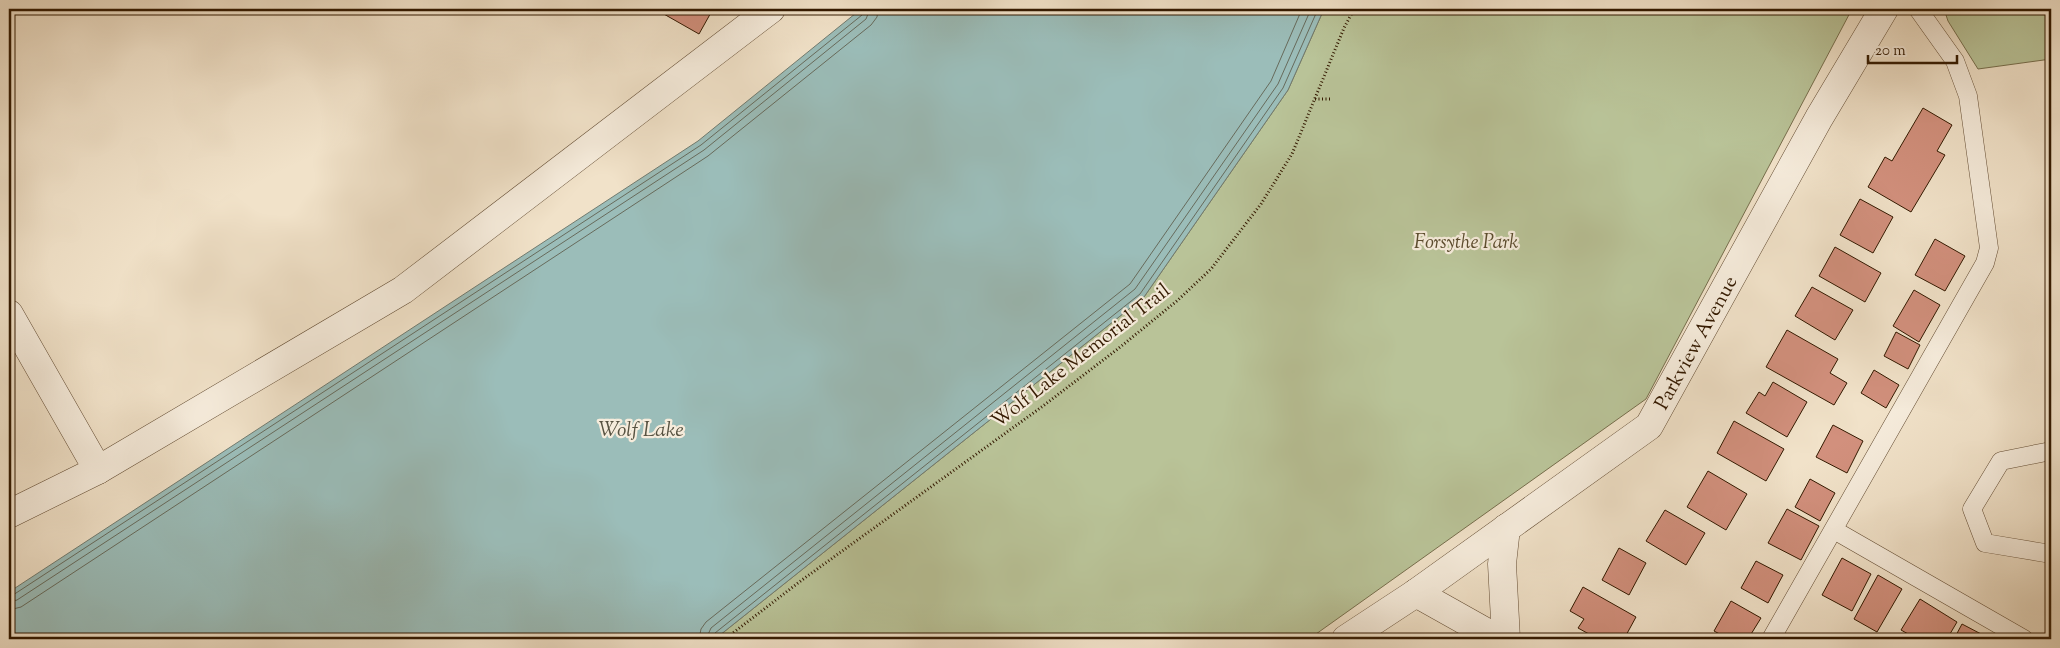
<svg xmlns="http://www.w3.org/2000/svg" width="2060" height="648" viewBox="0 0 2060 648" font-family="'Sorts Mill Goudy',serif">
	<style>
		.green { fill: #b9c398; stroke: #766e4c }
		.water { fill: #9bbdb9; stroke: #717b6f }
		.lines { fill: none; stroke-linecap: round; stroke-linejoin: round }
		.shore { stroke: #676b5c; stroke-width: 1 }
		.building { fill: #d2907d; stroke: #331900 }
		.lane-casing { stroke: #624b32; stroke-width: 19 }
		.street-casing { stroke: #624b32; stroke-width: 29 }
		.path { stroke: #331900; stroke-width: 3; stroke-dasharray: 1 2.5; stroke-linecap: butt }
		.lane { stroke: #f6ecdc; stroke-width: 18 }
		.street { stroke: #f6ecdc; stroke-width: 28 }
		.labels { text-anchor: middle; stroke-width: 4.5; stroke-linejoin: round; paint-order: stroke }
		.park-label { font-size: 20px; font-style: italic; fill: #5b4c2e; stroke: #f6ecdc }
		.street-label { font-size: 20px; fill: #331900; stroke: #f6ecdc }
		.water-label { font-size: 21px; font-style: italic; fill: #575241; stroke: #f6ecdc }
	</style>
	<rect width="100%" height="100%" fill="#f1e2c9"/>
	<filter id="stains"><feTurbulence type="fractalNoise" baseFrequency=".004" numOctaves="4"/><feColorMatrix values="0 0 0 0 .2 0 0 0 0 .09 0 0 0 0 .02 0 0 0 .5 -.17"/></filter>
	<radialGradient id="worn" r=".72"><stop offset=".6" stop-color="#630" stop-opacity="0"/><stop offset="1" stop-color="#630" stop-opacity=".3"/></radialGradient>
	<g class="green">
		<path d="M 1324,9 L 1852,9 L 1646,399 L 1309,639 L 715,639 L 1144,297 L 1288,90 Z"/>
		<path d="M 1944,9 L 2051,9 L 2051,59 L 1978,69 L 1948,21 Z"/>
	</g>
	<path class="water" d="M 861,9 L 1324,9 L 1288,90 L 1144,297 L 715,639 L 9,639 L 9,592 L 698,141 Z"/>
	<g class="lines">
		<g class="shore">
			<path d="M 9,596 L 13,595 L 701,145 L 862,15 L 864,9"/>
			<path d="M 9,602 L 17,600 L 704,150 L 866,19 L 870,9"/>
			<path d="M 9,610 L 21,607 L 708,156 L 871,25 L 877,17 L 878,9"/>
			<path d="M 699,639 L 701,629 L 706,622 L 1130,284 L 1271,81 L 1302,9"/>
			<path d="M 706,639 L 711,628 L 1135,289 L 1278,84 L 1311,9"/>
			<path d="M 712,639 L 715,633 L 1140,294 L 1283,88 L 1318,9"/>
		</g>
	</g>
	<g class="building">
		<path d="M 655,9 L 713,9 L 699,34 Z"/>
		<path d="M 1923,108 L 1952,125 L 1937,151 L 1945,155 L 1911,212 L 1868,187 L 1885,157 L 1892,161 Z"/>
		<path d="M 1860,199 L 1893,217 L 1873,253 L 1840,235 Z"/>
		<path d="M 1935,239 L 1965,256 L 1945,291 L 1915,275 Z"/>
		<path d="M 1835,247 L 1881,273 L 1865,302 L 1819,276 Z"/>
		<path d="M 1812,287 L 1853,310 L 1835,340 L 1795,316 Z"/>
		<path d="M 1914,290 L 1940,305 L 1919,342 L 1893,326 Z"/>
		<path d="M 1787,330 L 1838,359 L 1830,373 L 1847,383 L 1834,405 L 1766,367 Z"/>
		<path d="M 1896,332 L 1920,345 L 1908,369 L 1884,356 Z"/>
		<path d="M 1874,370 L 1899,385 L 1886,408 L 1861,393 Z"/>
		<path d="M 1773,382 L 1807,402 L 1787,437 L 1746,413 L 1759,392 L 1765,396 Z"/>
		<path d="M 1734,421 L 1784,449 L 1766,481 L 1717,453 Z"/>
		<path d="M 1833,425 L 1863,441 L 1847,473 L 1816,457 Z"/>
		<path d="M 1708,471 L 1747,494 L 1726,530 L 1687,507 Z"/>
		<path d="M 1810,479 L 1835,493 L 1820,521 L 1795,507 Z"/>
		<path d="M 1787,509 L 1819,526 L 1801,560 L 1768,543 Z"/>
		<path d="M 1665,510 L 1705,533 L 1686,565 L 1646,541 Z"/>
		<path d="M 1619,548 L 1646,563 L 1629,595 L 1602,580 Z"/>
		<path d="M 1842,558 L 1871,574 L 1852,611 L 1822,595 Z"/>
		<path d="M 1756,561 L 1783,575 L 1768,603 L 1741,588 Z"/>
		<path d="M 1878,575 L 1902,589 L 1877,632 L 1854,619 Z"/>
		<path d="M 1583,587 L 1636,617 L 1624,639 L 1598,639 L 1578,628 L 1584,619 L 1570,611 Z"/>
		<path d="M 1920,599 L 1957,622 L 1947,639 L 1917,639 L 1901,630 Z"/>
		<path d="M 1731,601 L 1761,618 L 1748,639 L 1729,639 L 1714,631 Z"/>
		<path d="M 1962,624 L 1983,635 L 1981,639 L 1954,639 Z"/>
	</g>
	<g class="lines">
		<g class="lane-casing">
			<g id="lane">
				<path d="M 2051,451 L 2001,461 L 1972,509 L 1985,543 L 2051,554"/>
				<path d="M 1834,530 L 2024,639"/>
				<path d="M 1771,639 L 1985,263 L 1989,248 L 1968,96 L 1955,61 L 1918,9"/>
			</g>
		</g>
		<g class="street-casing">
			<g id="street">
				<path d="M 9,314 L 98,470 L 9,514"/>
				<path d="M 98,470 L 403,290 L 771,9"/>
				<path d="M 1506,528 L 1502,564 L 1506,639"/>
				<path d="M 1416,593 L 1498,639"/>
				<path id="s1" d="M 1346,639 L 1416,593 L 1649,426 L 1819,118 L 1884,9"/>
			</g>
		</g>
		<g class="path">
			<path d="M 1315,99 L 1330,99"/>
			<path d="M 725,639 L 802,580 L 1043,406 L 1119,348 L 1178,300 L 1211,269 L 1261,204 L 1292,154 L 1344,28 L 1354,9"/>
		</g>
		<use href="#lane" class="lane"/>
		<use href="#street" class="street"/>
	</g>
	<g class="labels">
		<g class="park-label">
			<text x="1466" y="248">Forsythe Park</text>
		</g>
		<g class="street-label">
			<text dy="7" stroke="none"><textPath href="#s1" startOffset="466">Parkview Avenue</textPath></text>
			<text transform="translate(1080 355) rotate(-38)" y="7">Wolf Lake Memorial Trail</text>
		</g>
		<g class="water-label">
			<text x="641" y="436">Wolf Lake</text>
		</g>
	</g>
	<rect width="2060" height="648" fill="none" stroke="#f1e2c9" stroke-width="30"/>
	<rect x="10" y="10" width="2040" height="628" fill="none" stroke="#331900" stroke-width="2.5"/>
	<rect x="15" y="15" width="2030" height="618" fill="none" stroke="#331900"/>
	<path d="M1868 55v8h89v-8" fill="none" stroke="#331900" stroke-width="2.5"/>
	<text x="1875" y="55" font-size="15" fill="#331900" stroke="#f6ecdc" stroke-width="4" paint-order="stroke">20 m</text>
	<rect width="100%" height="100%" filter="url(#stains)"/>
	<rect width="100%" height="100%" fill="url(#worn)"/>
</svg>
